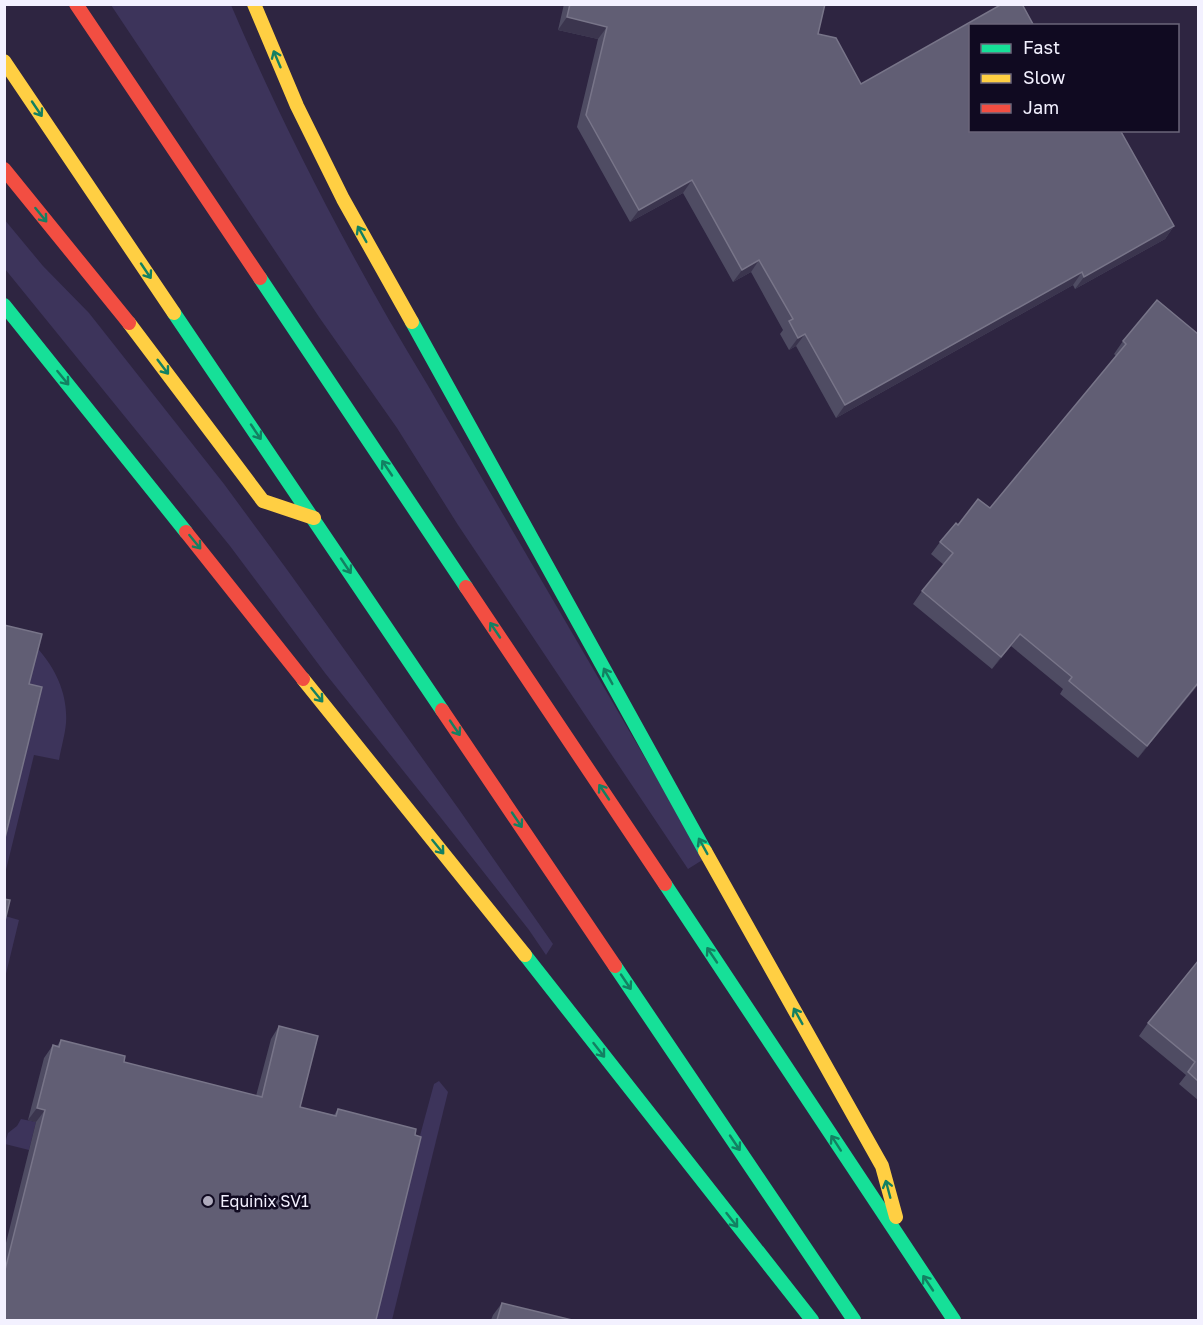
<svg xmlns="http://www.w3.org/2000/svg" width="1203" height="1325" viewBox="0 0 1203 1325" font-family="'Golos Text',sans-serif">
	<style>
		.green { fill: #3d345b }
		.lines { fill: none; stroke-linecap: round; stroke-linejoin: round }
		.fast { stroke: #16e098; stroke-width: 14 }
		.slow { stroke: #ffcf43; stroke-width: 14 }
		.jam { stroke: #f24e42; stroke-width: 14 }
		.wall { fill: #4f4c63 }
		.shaded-wall { fill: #3b354e }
		.building { fill: #615e74; stroke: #787589; stroke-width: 1.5 }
		.oneway { stroke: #138062 }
		.poi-dot { fill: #aeaabc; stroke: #100a21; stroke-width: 2 }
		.labels { text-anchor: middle; stroke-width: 5; stroke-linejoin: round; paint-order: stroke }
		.poi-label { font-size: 16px; fill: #f3f1ff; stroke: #100a21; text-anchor: start }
	</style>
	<rect width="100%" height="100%" fill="#2e2541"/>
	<g class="green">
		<path d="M 111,5 L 231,5 C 287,136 353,262 427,384 L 704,859 L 688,869 L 458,525 L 397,428 L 319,317 Z"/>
		<path d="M 4,219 L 43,266 L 89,313 L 224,484 L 288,571 L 458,808 L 553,944 L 546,955 L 529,930 L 441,818 L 325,673 L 230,546 L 5,269 Z"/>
		<path d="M 38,649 C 56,669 68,695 66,723 C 65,735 61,748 59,760 L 34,755 L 5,874 L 5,818 L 21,696 Z"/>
		<path d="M 5,916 L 19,920 L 5,978 Z"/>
		<path d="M 439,1081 L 448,1092 L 392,1320 L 370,1320 L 434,1084 Z"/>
		<path d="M 21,1119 L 36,1122 L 29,1150 L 5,1144 L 8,1133 L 17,1126 Z"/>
	</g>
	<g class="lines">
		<g class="fast">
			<path d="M 260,278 L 466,587"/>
			<path d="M 4,305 L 186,532"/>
			<path d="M 174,313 L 442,710"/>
			<path d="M 412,322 L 705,851"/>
			<path d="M 665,884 L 954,1320"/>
			<path d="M 525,955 L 812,1320"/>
			<path d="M 615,966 L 854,1320"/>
		</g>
		<g class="slow">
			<path d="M 254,4 L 297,106 L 343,199 L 412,322"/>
			<path d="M 4,61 L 174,313"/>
			<path d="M 129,323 L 263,501 L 314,518"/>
			<path d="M 303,679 L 525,955"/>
			<path d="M 705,851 L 882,1166 L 896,1217"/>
		</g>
		<g class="jam">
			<path d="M 76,4 L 260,278"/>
			<path d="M 4,169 L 129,323"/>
			<path d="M 186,532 L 303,679"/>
			<path d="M 466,587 L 665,884"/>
			<path d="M 442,710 L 615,966"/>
		</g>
	</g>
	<g class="wall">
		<path d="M 564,4 L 825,4 L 818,34 L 861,84 L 970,26 L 1174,226 L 1165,239 L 1075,289 L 1073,285 L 836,418 L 796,346 L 789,350 L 780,334 L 783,330 L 751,272 L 733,282 L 683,193 L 630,222 L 577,127 L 598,39 L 558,30 Z"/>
		<path d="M 1157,300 L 1198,685 L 1138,758 L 1060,694 L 1063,689 L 1011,646 L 992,669 L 913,604 L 922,591 L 944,565 L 931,554 L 940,542 L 958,525 L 990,508 L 1116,356 L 1114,354 L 1123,341 Z"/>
		<path d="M 1198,961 L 1198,1100 L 1179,1084 L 1186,1075 L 1139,1036 L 1148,1023 Z"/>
		<path d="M 279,1026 L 300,1107 L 334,1115 L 338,1109 L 416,1129 L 4,1320 L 4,1251 L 36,1122 L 28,1120 L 44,1058 L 53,1045 L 57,1046 L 61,1040 L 124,1062 L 256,1096 L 271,1039 Z"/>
		<path d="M 502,1303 L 572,1320 L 491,1320 L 493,1315 Z"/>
	</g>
	<g class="shaded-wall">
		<path d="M 567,17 L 607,27 L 598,39 L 558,30 Z"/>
		<path d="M 692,180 L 683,193 L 630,222 L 639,210 Z"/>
		<path d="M 1174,226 L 1165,239 L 1075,289 L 1084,277 Z"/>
		<path d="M 759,260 L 751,272 L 733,282 L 742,270 Z"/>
		<path d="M 1082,272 L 1073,285 L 836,418 L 845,405 Z"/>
		<path d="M 805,334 L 796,346 L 789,350 L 798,338 Z"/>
		<path d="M 1020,634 L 1011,646 L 992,669 L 1001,657 Z"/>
		<path d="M 1198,683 L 1198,685 L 1138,758 L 1147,746 Z"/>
		<path d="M 37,1108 L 45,1110 L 36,1122 L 28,1120 Z"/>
	</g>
	<g class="building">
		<path d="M 570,4 L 825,4 L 818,34 L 836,38 L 861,84 L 1002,4 L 1022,4 L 1034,26 L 970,26 L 970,130 L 1120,130 L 1174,226 L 1084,277 L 1082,272 L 845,405 L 805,334 L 798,338 L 789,321 L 793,319 L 759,260 L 742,270 L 692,180 L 639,210 L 586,115 L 607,27 L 567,17 Z"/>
		<path d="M 1157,300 L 1198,334 L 1198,683 L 1147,746 L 1069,681 L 1072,677 L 1020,634 L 1001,657 L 922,591 L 953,553 L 940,542 L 956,523 L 958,525 L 978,499 L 990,508 L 1126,344 L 1123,341 Z"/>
		<path d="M 4,625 L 42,634 L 29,684 L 42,687 L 4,842 Z"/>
		<path d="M 4,899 L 10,900 L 4,925 Z"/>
		<path d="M 1198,961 L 1198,1081 L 1188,1072 L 1195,1062 L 1148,1023 Z"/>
		<path d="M 279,1026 L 318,1036 L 300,1107 L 336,1116 L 338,1109 L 416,1129 L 415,1135 L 421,1137 L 376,1320 L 4,1320 L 4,1274 L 45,1110 L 37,1108 L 53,1045 L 59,1047 L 61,1040 L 125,1056 L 124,1062 L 262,1097 Z"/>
		<path d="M 502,1303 L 572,1320 L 497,1320 Z"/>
	</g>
	<defs><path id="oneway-shaft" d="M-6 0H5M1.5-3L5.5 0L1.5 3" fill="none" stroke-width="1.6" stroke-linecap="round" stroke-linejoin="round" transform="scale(1.5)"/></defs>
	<g class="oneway">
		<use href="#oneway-shaft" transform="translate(277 59) rotate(-113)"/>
		<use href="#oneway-shaft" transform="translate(37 109) rotate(56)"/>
		<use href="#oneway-shaft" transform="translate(41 215) rotate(51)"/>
		<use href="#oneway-shaft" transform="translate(362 234) rotate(-119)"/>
		<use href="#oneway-shaft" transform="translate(146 271) rotate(56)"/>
		<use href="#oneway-shaft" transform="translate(163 367) rotate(53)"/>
		<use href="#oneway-shaft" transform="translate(63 378) rotate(51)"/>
		<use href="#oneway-shaft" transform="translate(256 432) rotate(56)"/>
		<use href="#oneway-shaft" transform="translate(387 468) rotate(-124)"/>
		<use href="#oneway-shaft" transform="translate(195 542) rotate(51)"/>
		<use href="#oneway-shaft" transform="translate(346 566) rotate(56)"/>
		<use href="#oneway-shaft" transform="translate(495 630) rotate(-124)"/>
		<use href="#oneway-shaft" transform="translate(608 676) rotate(-119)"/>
		<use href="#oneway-shaft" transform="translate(317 695) rotate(51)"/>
		<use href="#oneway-shaft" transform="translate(455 728) rotate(56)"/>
		<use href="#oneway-shaft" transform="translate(604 792) rotate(-124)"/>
		<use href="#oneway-shaft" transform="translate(517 820) rotate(56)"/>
		<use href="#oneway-shaft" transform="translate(703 846) rotate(-119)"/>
		<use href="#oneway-shaft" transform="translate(438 847) rotate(51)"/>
		<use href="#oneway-shaft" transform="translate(712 955) rotate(-124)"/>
		<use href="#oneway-shaft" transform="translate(626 982) rotate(56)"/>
		<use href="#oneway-shaft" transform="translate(798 1016) rotate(-119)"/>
		<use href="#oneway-shaft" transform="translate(599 1050) rotate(52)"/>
		<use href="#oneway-shaft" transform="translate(735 1143) rotate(56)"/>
		<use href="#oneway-shaft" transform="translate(836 1143) rotate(-123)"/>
		<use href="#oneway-shaft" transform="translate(888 1189) rotate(-105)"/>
		<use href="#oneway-shaft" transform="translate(732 1220) rotate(52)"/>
		<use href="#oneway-shaft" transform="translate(928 1283) rotate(-124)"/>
	</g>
	<circle class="poi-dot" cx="208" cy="1201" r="6"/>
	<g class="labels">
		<g class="poi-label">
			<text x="220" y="1207">Equinix SV1</text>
		</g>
	</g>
	<rect width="1203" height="1325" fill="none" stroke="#f3f1ff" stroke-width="12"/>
	<rect x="969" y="24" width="210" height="108" fill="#100a21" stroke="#6b667a" stroke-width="1.5"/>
	<rect x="981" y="44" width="30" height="9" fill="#16e098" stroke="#6b667a" stroke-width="1.5"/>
	<text x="1023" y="54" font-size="18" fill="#f3f1ff">Fast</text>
	<rect x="981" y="74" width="30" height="9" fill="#ffcf43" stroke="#6b667a" stroke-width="1.5"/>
	<text x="1023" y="84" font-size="18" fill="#f3f1ff">Slow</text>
	<rect x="981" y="104" width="30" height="9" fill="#f24e42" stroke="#6b667a" stroke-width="1.5"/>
	<text x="1023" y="114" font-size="18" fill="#f3f1ff">Jam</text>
</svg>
